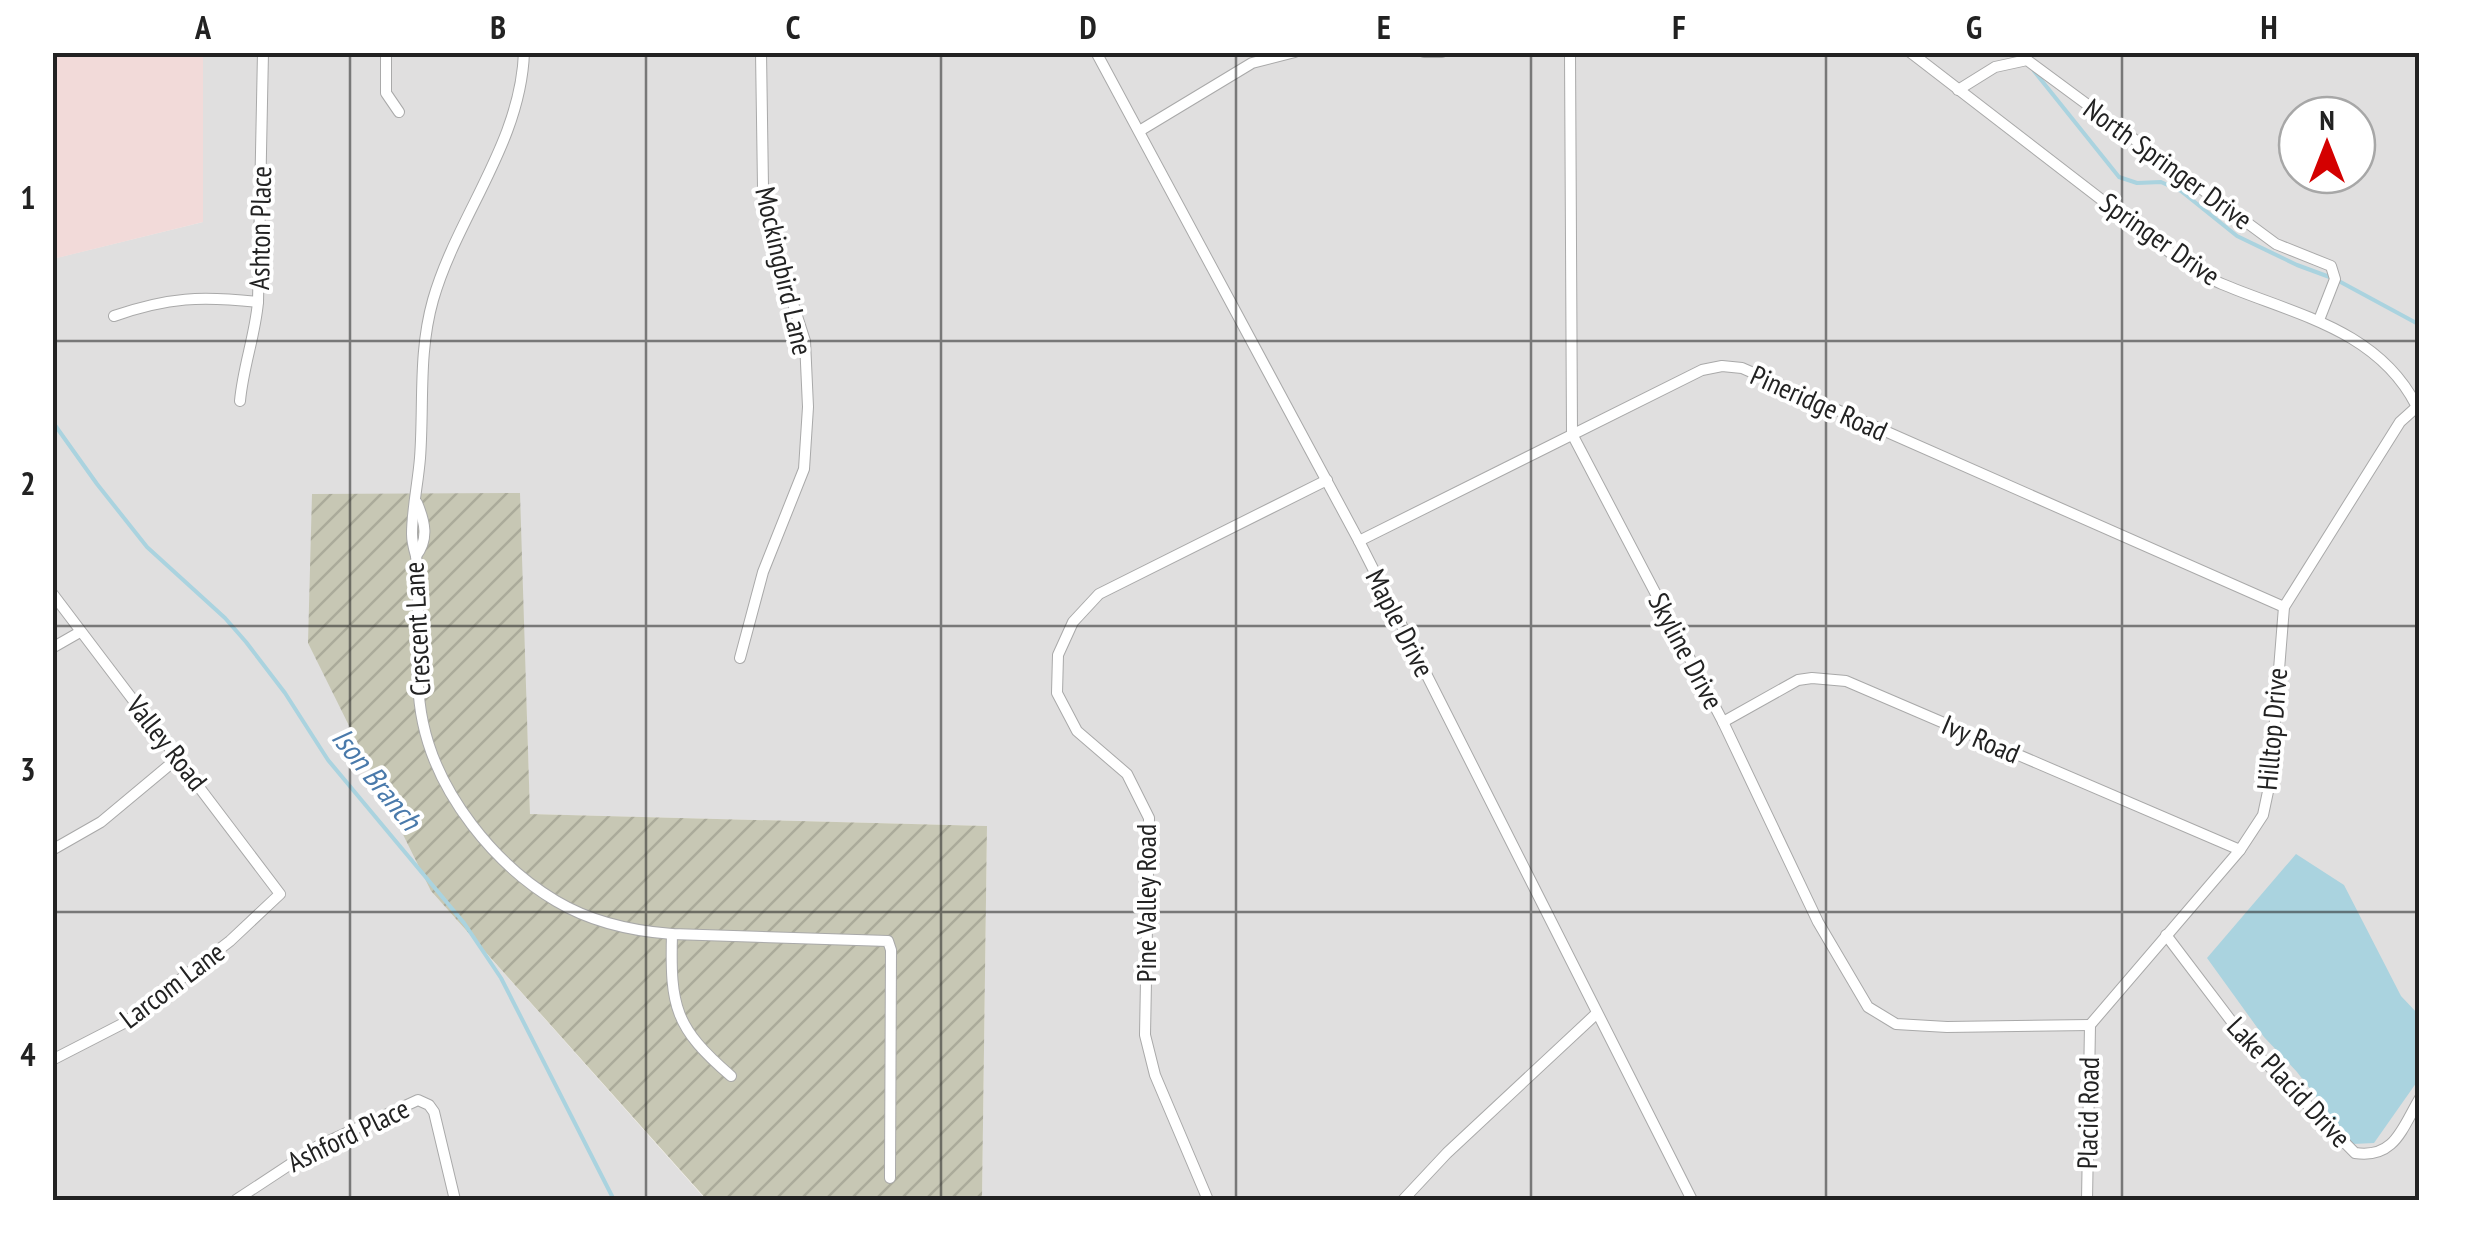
<svg xmlns="http://www.w3.org/2000/svg" width="2472" height="1253" viewBox="0 0 2472 1253" font-family="'PT Sans Narrow',sans-serif">
	<style>
		.residential { fill: #e0dfdf; fill-rule: evenodd }
		.commercial { fill: #f2dad9 }
		.construction { fill: url(#construction-furrows) }
		.water { fill: #aad3df }
		.lines { fill: none; stroke-linecap: round; stroke-linejoin: round }
		.stream { stroke: #aad3df; stroke-width: 4 }
		.street-casing { stroke: #a9a9a9; stroke-width: 12 }
		.street { stroke: #fff; stroke-width: 10 }
		.grid { fill: none; stroke: #222; stroke-width: 2.5; stroke-opacity: 0.55 }
		.labels { text-anchor: middle; stroke-width: 8; stroke-linejoin: round; paint-order: stroke }
		.street-label { font-size: 28px; fill: #222; stroke: #fff }
		.water-label { font-size: 30px; font-style: italic; fill: #4a7aab; stroke: #fff }
		.neatline { fill: none; stroke: #222; stroke-width: 4 }
		.grid-label { font-size: 32px; text-anchor: middle; font-weight: bold; fill: #222 }
	</style>
	<defs>
		<pattern id="construction-furrows" width="10" height="10" patternUnits="userSpaceOnUse" patternTransform="scale(2.5)"><rect width="10" height="10" fill="#c7c7b4"/><path d="M-1 1l2-2M0 10L10 0M9 11l2-2" fill="none" stroke="#abab9a"/></pattern>
	</defs>
	<rect width="100%" height="100%" fill="#f2efe9"/>
	<path class="residential" d="M 203,53 L 2419,53 L 2419,1200 L 982,1200 L 987,826 L 530,814 L 519,493 L 431,891 L 706,1200 L 53,1200 L 52,259 L 203,222 ZM 2297,115 L 2357,115 L 2357,175 L 2297,175 Z"/>
	<path class="commercial" d="M 52,53 L 203,53 L 203,222 L 53,259 Z"/>
	<path class="construction" d="M 520,493 L 530,814 L 987,826 L 982,1200 L 707,1200 L 431,891 L 308,643 L 312,494 Z"/>
	<path class="water" d="M 2296,854 L 2344,885 L 2401,996 L 2419,1015 L 2419,1079 L 2374,1143 L 2353,1144 L 2297,1072 L 2264,1037 L 2207,958 Z"/>
	<g class="lines">
		<g class="stream">
			<path d="M 2034,71 L 2119,177 L 2137,183 L 2161,182 L 2181,191 L 2237,236 L 2297,265 L 2335,279 L 2420,325"/>
			<path d="M 52,421 L 97,484 L 147,547 L 225,618 L 246,642 L 285,693 L 328,760 L 464,923 L 501,978 L 614,1200"/>
		</g>
		<g class="street-casing">
			<g id="street">
				<path d="M 386,52 L 386,93 L 399,112"/>
				<path d="M 524,52 C 521,143 457,216 433,300 C 418,353 424,405 420,458 C 418,483 412,510 412,534 C 412,542 414,549 416,556 C 419,573 418,592 418,609 C 418,647 415,686 423,723 C 438,794 494,864 556,901 C 591,922 632,931 672,934 L 888,941 L 891,950 L 890,1178"/>
				<path d="M 1096,52 L 1359,541 L 1692,1200"/>
				<path d="M 1424,52 L 1442,52"/>
				<path d="M 1570,52 L 1572,434 L 1723,722 L 1818,922 L 1868,1007 L 1896,1024 L 1947,1027 L 2090,1025"/>
				<path d="M 1910,52 L 2181,261 C 2194,269 2207,278 2222,284 C 2293,314 2377,329 2416,405"/>
				<path d="M 1958,90 L 1995,67 L 2027,60 L 2276,244 L 2331,266 L 2335,279 L 2319,320"/>
				<path d="M 1141,130 L 1252,63 L 1295,52"/>
				<path d="M 114,316 C 169,297 201,296 258,302"/>
				<path d="M 240,401 C 243,367 255,336 258,302 L 263,52"/>
				<path d="M 1359,541 L 1702,370 L 1722,366 L 1742,368 L 2284,607"/>
				<path d="M 416,556 C 429,539 425,522 417,503"/>
				<path d="M 52,593 L 280,894 L 230,941 L 124,1023 L 52,1060"/>
				<path d="M 52,648 L 80,632"/>
				<path d="M 740,658 L 763,572 L 804,469 L 808,407 L 805,341 L 774,244 L 763,187 L 761,52"/>
				<path d="M 1723,722 L 1798,680 L 1812,678 L 1846,681 L 2240,850"/>
				<path d="M 52,850 L 101,822 L 179,757"/>
				<path d="M 672,934 C 670,1007 675,1028 731,1076"/>
				<path d="M 2166,935 L 2254,1051 L 2355,1153 C 2395,1159 2402,1128 2420,1098"/>
				<path d="M 2090,1025 L 2240,850 L 2263,815 L 2270,782 L 2284,607 L 2400,422 L 2420,404"/>
				<path d="M 236,1200 L 318,1146 L 418,1100 L 429,1105 L 434,1112 L 455,1200"/>
				<path d="M 1208,1200 L 1155,1075 L 1145,1035 L 1149,818 L 1127,774 L 1077,731 L 1057,693 L 1058,655 L 1073,622 L 1099,594 L 1327,480"/>
				<path d="M 1403,1200 L 1447,1153 L 1596,1014"/>
				<path d="M 2087,1200 L 2090,1025"/>
			</g>
		</g>
		<use href="#street" class="street"/>
	</g>
	<path class="grid" d="M 350,52 L 350,1200M 646,52 L 646,1200M 941,52 L 941,1200M 1236,52 L 1236,1200M 1531,52 L 1531,1200M 1826,52 L 1826,1200M 2122,52 L 2122,1200M 52,341 L 2420,341M 52,626 L 2420,626M 52,912 L 2420,912"/>
	<g class="labels">
		<g class="street-label">
			<text transform="translate(2168 164) rotate(36)" y="10">North Springer Drive</text>
			<text transform="translate(260 228) rotate(-89)" y="10">Ashton Place</text>
			<text transform="translate(2160 239) rotate(35)" y="10">Springer Drive</text>
			<text transform="translate(784 271) rotate(77)" y="10">Mockingbird Lane</text>
			<text transform="translate(1819 403) rotate(24)" y="10">Pineridge Road</text>
			<text transform="translate(1400 623) rotate(63)" y="10">Maple Drive</text>
			<text transform="translate(417 629) rotate(-93)" y="10">Crescent Lane</text>
			<text transform="translate(1686 651) rotate(62)" y="10">Skyline Drive</text>
			<text transform="translate(2272 729) rotate(-85)" y="10">Hilltop Drive</text>
			<text transform="translate(1981 739) rotate(23)" y="10">Ivy Road</text>
			<text transform="translate(167 743) rotate(52)" y="10">Valley Road</text>
			<text transform="translate(1146 903) rotate(-90)" y="10">Pine Valley Road</text>
			<text transform="translate(172 985) rotate(-37)" y="10">Larcom Lane</text>
			<text transform="translate(2289 1082) rotate(47)" y="10">Lake Placid Drive</text>
			<text transform="translate(2088 1113) rotate(-89)" y="10">Placid Road</text>
			<text transform="translate(348 1135) rotate(-26)" y="10">Ashford Place</text>
		</g>
		<g class="water-label">
			<text transform="translate(376 779) rotate(51)" y="10">Ison Branch</text>
		</g>
	</g>
	<rect width="2472" height="1253" fill="none" stroke="#ffffff" stroke-width="110"/>
	<g transform="translate(2327 145)"><circle r="48" fill="#ffffff" stroke="#a7a7a7" stroke-width="2.5"/>
	<path d="M0-8L18 38L0 25L-18 38Z" fill="#d40000"/>
	<text y="-15" font-size="28" font-weight="bold" text-anchor="middle" fill="#222222">N</text>
	</g>
	<rect x="55" y="55" width="2362" height="1143" class="neatline"/>
	<g class="grid-label">
		<text x="203" y="39">A</text>
		<text x="498" y="39">B</text>
		<text x="793" y="39">C</text>
		<text x="1088" y="39">D</text>
		<text x="1384" y="39">E</text>
		<text x="1679" y="39">F</text>
		<text x="1974" y="39">G</text>
		<text x="2269" y="39">H</text>
		<text x="28" y="209">1</text>
		<text x="28" y="495">2</text>
		<text x="28" y="781">3</text>
		<text x="28" y="1066">4</text>
	</g>
</svg>
